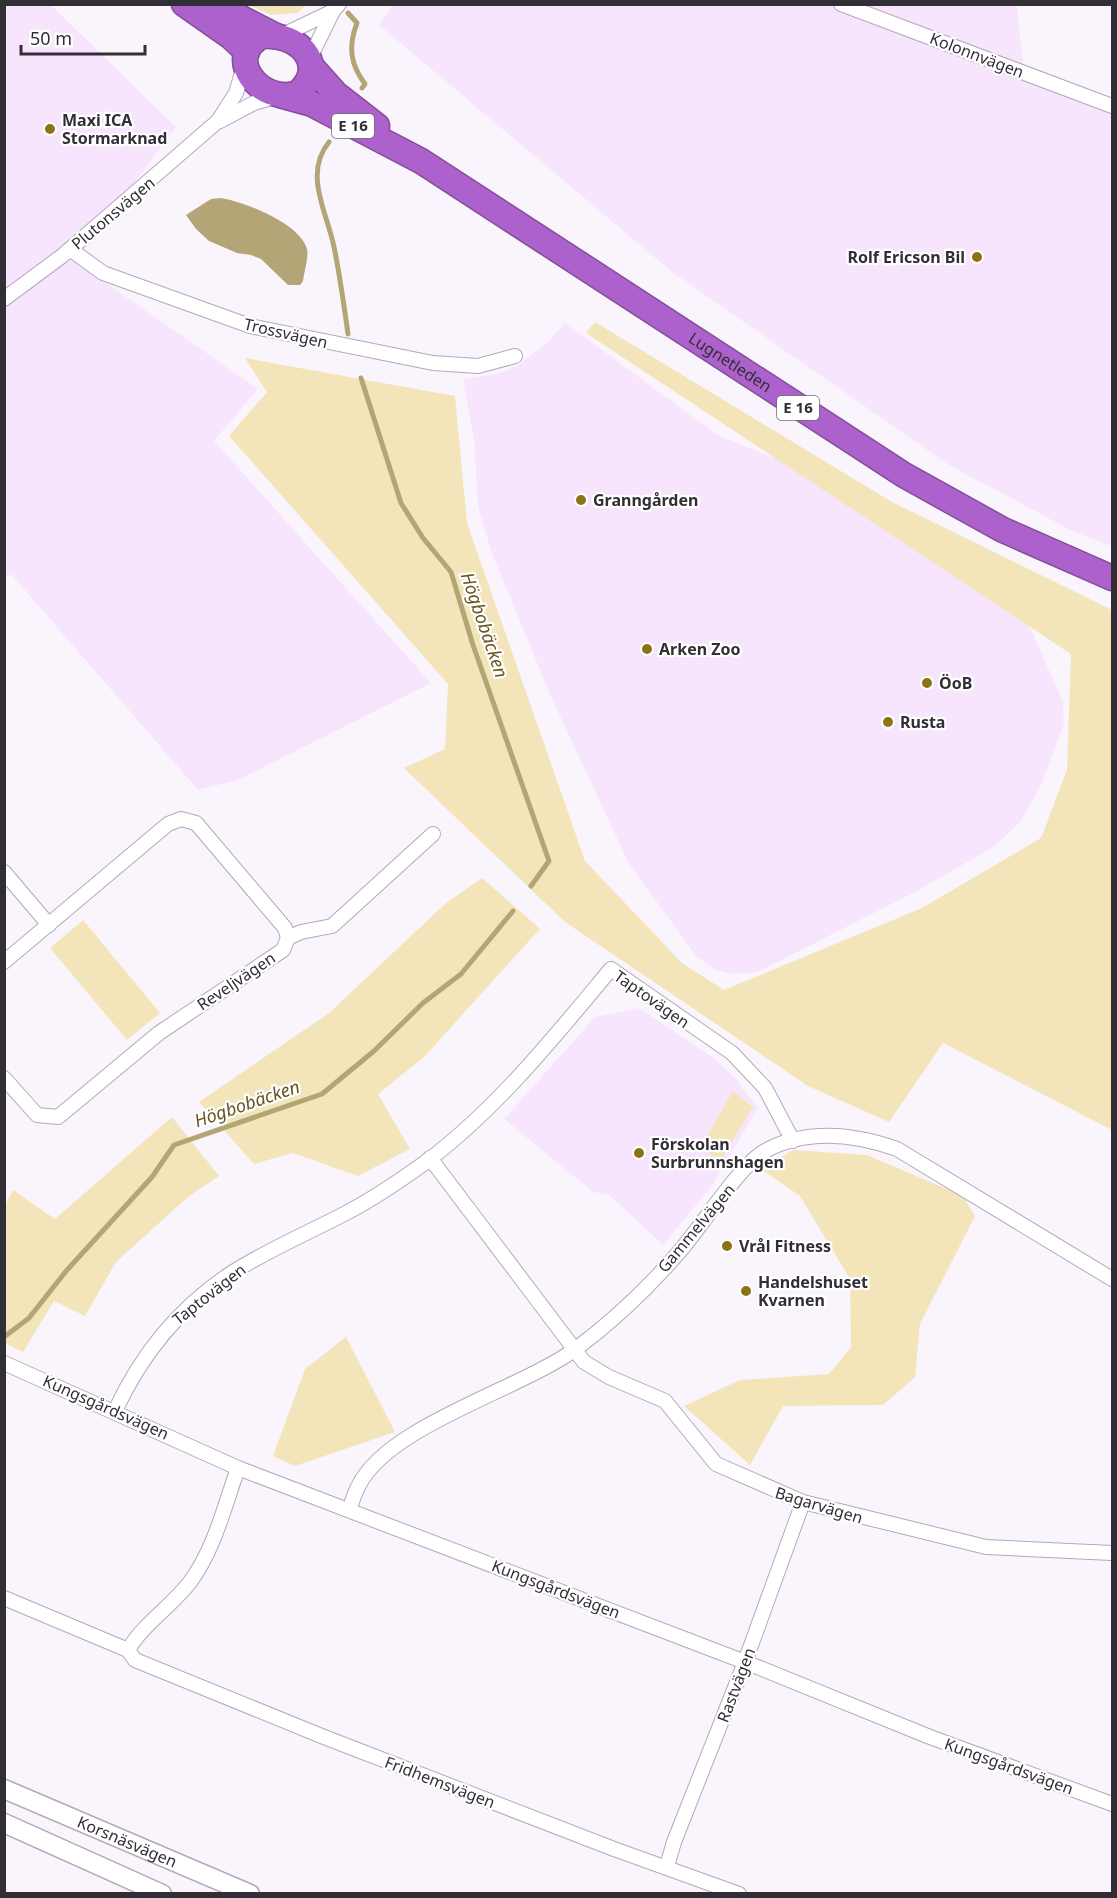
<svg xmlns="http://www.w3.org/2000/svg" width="1117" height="1898" viewBox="0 0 1117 1898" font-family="'Noto Sans',sans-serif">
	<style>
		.built { fill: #f7e5fe }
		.green { fill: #f3e5b9 }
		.water { fill: #b4a577 }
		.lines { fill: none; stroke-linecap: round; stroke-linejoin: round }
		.stream { stroke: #b4a577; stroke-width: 5 }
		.street-casing { stroke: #b4a8b9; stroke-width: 16 }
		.secondary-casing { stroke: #b4a8b9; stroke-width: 21 }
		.highway-casing { stroke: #824f97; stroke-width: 27 }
		.street { stroke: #fff; stroke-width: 14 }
		.secondary { stroke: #fff; stroke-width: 18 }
		.highway { stroke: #ad61cc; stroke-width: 24 }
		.poi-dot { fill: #8c7316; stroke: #fff; stroke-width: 2 }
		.labels { text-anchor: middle; stroke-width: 4.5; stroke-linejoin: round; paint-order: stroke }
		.shield { fill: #fff; stroke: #706d72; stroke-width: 1.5 }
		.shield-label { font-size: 15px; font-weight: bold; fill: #322e35 }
		.street-label { font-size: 16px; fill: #322e35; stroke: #fff }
		.poi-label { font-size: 16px; font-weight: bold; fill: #322e35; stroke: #fff; text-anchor: start }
		.water-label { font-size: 18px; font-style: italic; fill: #66551e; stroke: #fff }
	</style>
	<rect width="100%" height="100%" fill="#faf5fd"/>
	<g class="built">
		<path d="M 394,4 L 1017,5 L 1025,81 L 1112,114 L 1112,546 L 1074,532 L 949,465 L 672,272 L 379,25 Z"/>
		<path d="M 5,5 L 51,5 L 176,127 L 76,262 L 258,389 L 214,441 L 431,683 L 238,780 L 198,790 L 11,574 L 5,579 Z"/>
		<path d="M 565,323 L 718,435 L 819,476 L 1016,605 L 1033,634 L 1063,702 L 1064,724 L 1041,785 L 1021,821 L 995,846 L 915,892 L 758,972 L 730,974 L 716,970 L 697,957 L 629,864 L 552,699 L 491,551 L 478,505 L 474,440 L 463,379 L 497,374 L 517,366 L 548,342 Z"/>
		<path d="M 639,1008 L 714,1058 L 736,1079 L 758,1108 L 711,1187 L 663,1245 L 609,1195 L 593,1192 L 504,1119 L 595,1017 Z"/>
	</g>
	<g class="green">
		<path d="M 249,5 L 306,5 L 297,13 L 271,15 Z"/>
		<path d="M 595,322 L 892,502 L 1112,610 L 1112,1130 L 943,1043 L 889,1122 L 808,1086 L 565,922 L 404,768 L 445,749 L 448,684 L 229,436 L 267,392 L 245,358 L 455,396 L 467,523 L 585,861 L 682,963 L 724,990 L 922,908 L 1041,838 L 1067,770 L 1071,654 L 586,333 Z"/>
		<path d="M 482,878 L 540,929 L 424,1057 L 378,1094 L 410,1149 L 358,1176 L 293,1153 L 254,1164 L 199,1102 L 329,1013 L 445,904 Z"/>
		<path d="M 83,920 L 160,1013 L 127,1040 L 50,948 Z"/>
		<path d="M 733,1091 L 753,1107 L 720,1161 L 700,1148 Z"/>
		<path d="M 172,1117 L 219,1176 L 188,1197 L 116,1262 L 85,1316 L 54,1301 L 23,1352 L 5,1343 L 5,1205 L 13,1190 L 55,1219 Z"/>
		<path d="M 793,1150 L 867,1155 L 963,1196 L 975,1216 L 920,1324 L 915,1377 L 883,1405 L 783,1406 L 750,1465 L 684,1406 L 740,1380 L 829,1374 L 851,1347 L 850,1279 L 800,1196 L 761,1169 Z"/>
		<path d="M 346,1337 L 395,1432 L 295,1466 L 273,1456 L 305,1369 Z"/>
	</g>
	<path class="water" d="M 221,198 C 244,202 300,223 307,249 C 309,257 304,272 303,281 L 300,285 L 288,285 L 261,259 L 251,255 L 237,253 L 209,241 L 196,229 L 186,215 L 211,199 Z"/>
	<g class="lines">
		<g class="stream">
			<path d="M 348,13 L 357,23 C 348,46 350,64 365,84 L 362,88"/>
			<path d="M 329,142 C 303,174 327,212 334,247 C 340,276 344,305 348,334"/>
			<path d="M 361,378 L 401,503 L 423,538 L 451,572 L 473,645 L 549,861 L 531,886"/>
			<path d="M 4,1337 L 29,1318 L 67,1270 L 152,1177 L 174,1145 L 322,1094 L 374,1051 L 423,1003 L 461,974 L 513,911"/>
		</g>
		<g class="street-casing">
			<g id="street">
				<path d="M 841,4 L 1112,106"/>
				<path d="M 281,36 L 333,11"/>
				<path d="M 309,60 L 333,11 L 339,4"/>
				<path d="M 220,121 L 254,103 L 277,96"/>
				<path d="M 70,249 L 103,273 L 250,326 L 433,363 L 478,366 L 515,356"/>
				<path d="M 4,299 L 62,256 L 218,121 L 236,93 L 245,63"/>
				<path d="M 4,872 L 49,925"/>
				<path d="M 288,938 L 301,932 L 332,926 L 433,834"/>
				<path d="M 4,962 L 168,824 L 181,819 L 196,823 L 285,928 L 288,938 L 283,950 L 159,1033 L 58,1117 L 37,1115 L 4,1078"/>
				<path d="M 430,1158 L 584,1362 L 609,1377 L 665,1401 L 716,1464 L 803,1502 L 986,1547 L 1112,1553"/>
				<path d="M 4,1363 L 238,1468 L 745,1662 L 930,1737 L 1112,1804"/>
				<path d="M 115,1411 C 141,1355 179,1308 230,1274 C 267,1250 308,1233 346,1213 C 375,1198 404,1178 430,1159 C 500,1105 555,1036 611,969 L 732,1053 L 765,1088 L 793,1141"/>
				<path d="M 238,1468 C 225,1505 214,1550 190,1582 C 171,1607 144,1623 128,1650 L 135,1660 L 324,1737 L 614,1849 L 739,1894"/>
				<path d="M 349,1510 C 352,1502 355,1492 359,1485 C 389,1425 522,1389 577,1348 C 613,1321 650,1286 680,1251 C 701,1227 740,1165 765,1151 C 807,1128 854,1134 897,1149 L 1112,1279"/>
				<path d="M 4,1598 L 128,1650"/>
				<path d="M 667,1866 L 674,1842 L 745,1662 L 803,1502"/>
			</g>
		</g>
		<g class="secondary-casing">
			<g id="secondary">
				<path id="s1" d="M 4,1789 L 250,1894"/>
				<path d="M 4,1823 L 162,1894"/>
			</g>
		</g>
		<g class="highway-casing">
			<g id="highway">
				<path d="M 184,4 L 231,37 L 247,52"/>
				<path d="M 214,4 L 276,36"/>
				<path d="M 262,36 C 297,32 330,64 298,93 C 261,106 222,57 262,36 Z"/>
				<path d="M 311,66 L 336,94 L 377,126"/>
				<path id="s2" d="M 283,96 L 312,104 L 421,161 L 904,475 L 1003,530 L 1112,578"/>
			</g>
		</g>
		<use href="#street" class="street"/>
		<use href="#secondary" class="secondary"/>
		<use href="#highway" class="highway"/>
	</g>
	<g class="poi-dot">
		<circle cx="50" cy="129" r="6"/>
		<circle cx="977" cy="257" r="6"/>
		<circle cx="581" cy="500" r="6"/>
		<circle cx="647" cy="649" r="6"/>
		<circle cx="927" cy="683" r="6"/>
		<circle cx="888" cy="722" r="6"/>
		<circle cx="639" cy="1153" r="6"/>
		<circle cx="727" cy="1246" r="6"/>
		<circle cx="746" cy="1291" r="6"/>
	</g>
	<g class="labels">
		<g class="shield">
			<rect x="332" y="114" width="42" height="24" rx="4.5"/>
			<rect x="777" y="396" width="42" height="24" rx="4.5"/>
		</g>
		<g class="shield-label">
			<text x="353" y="131">E 16</text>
			<text x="798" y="413">E 16</text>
		</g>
		<g class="street-label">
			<text transform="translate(977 55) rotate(21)" y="6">Kolonnvägen</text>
			<text transform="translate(113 213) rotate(-40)" y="6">Plutonsvägen</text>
			<text transform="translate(286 333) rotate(13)" y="6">Trossvägen</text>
			<text dy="6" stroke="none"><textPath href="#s2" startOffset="522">Lugnetleden</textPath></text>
			<text transform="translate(236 981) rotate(-34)" y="6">Reveljvägen</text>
			<text transform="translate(652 999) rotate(35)" y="6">Taptovägen</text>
			<text transform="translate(696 1228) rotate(-50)" y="6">Gammelvägen</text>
			<text transform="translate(209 1294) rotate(-38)" y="6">Taptovägen</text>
			<text transform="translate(106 1407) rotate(24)" y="6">Kungsgårdsvägen</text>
			<text transform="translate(819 1505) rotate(17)" y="6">Bagarvägen</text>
			<text transform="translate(556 1589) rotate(21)" y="6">Kungsgårdsvägen</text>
			<text transform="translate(736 1685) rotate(-69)" y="6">Rastvägen</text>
			<text transform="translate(1009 1766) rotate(20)" y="6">Kungsgårdsvägen</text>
			<text transform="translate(440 1782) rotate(21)" y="6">Fridhemsvägen</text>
			<text dy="6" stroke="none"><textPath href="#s1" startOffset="134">Korsnäsvägen</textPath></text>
		</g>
		<g class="poi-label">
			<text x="62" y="126">Maxi ICA<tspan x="62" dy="18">Stormarknad</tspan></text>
			<text x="965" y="263" text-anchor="end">Rolf Ericson Bil</text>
			<text x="593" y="506">Granngården</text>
			<text x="659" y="655">Arken Zoo</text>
			<text x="939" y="689">ÖoB</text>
			<text x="900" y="728">Rusta</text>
			<text x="651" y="1150">Förskolan<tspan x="651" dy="18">Surbrunnshagen</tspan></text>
			<text x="739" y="1252">Vrål Fitness</text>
			<text x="758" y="1288">Handelshuset<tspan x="758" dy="18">Kvarnen</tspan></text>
		</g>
		<g class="water-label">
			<text transform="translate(484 625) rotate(71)" y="6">Högbobäcken</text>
			<text transform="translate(247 1104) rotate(-19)" y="6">Högbobäcken</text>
		</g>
	</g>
	<rect width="1117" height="1898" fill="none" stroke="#322e35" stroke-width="12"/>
	<path d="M21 45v9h124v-9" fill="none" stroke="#322e35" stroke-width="3"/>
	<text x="30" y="45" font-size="18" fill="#322e35" stroke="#ffffff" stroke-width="4.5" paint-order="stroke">50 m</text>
</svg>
